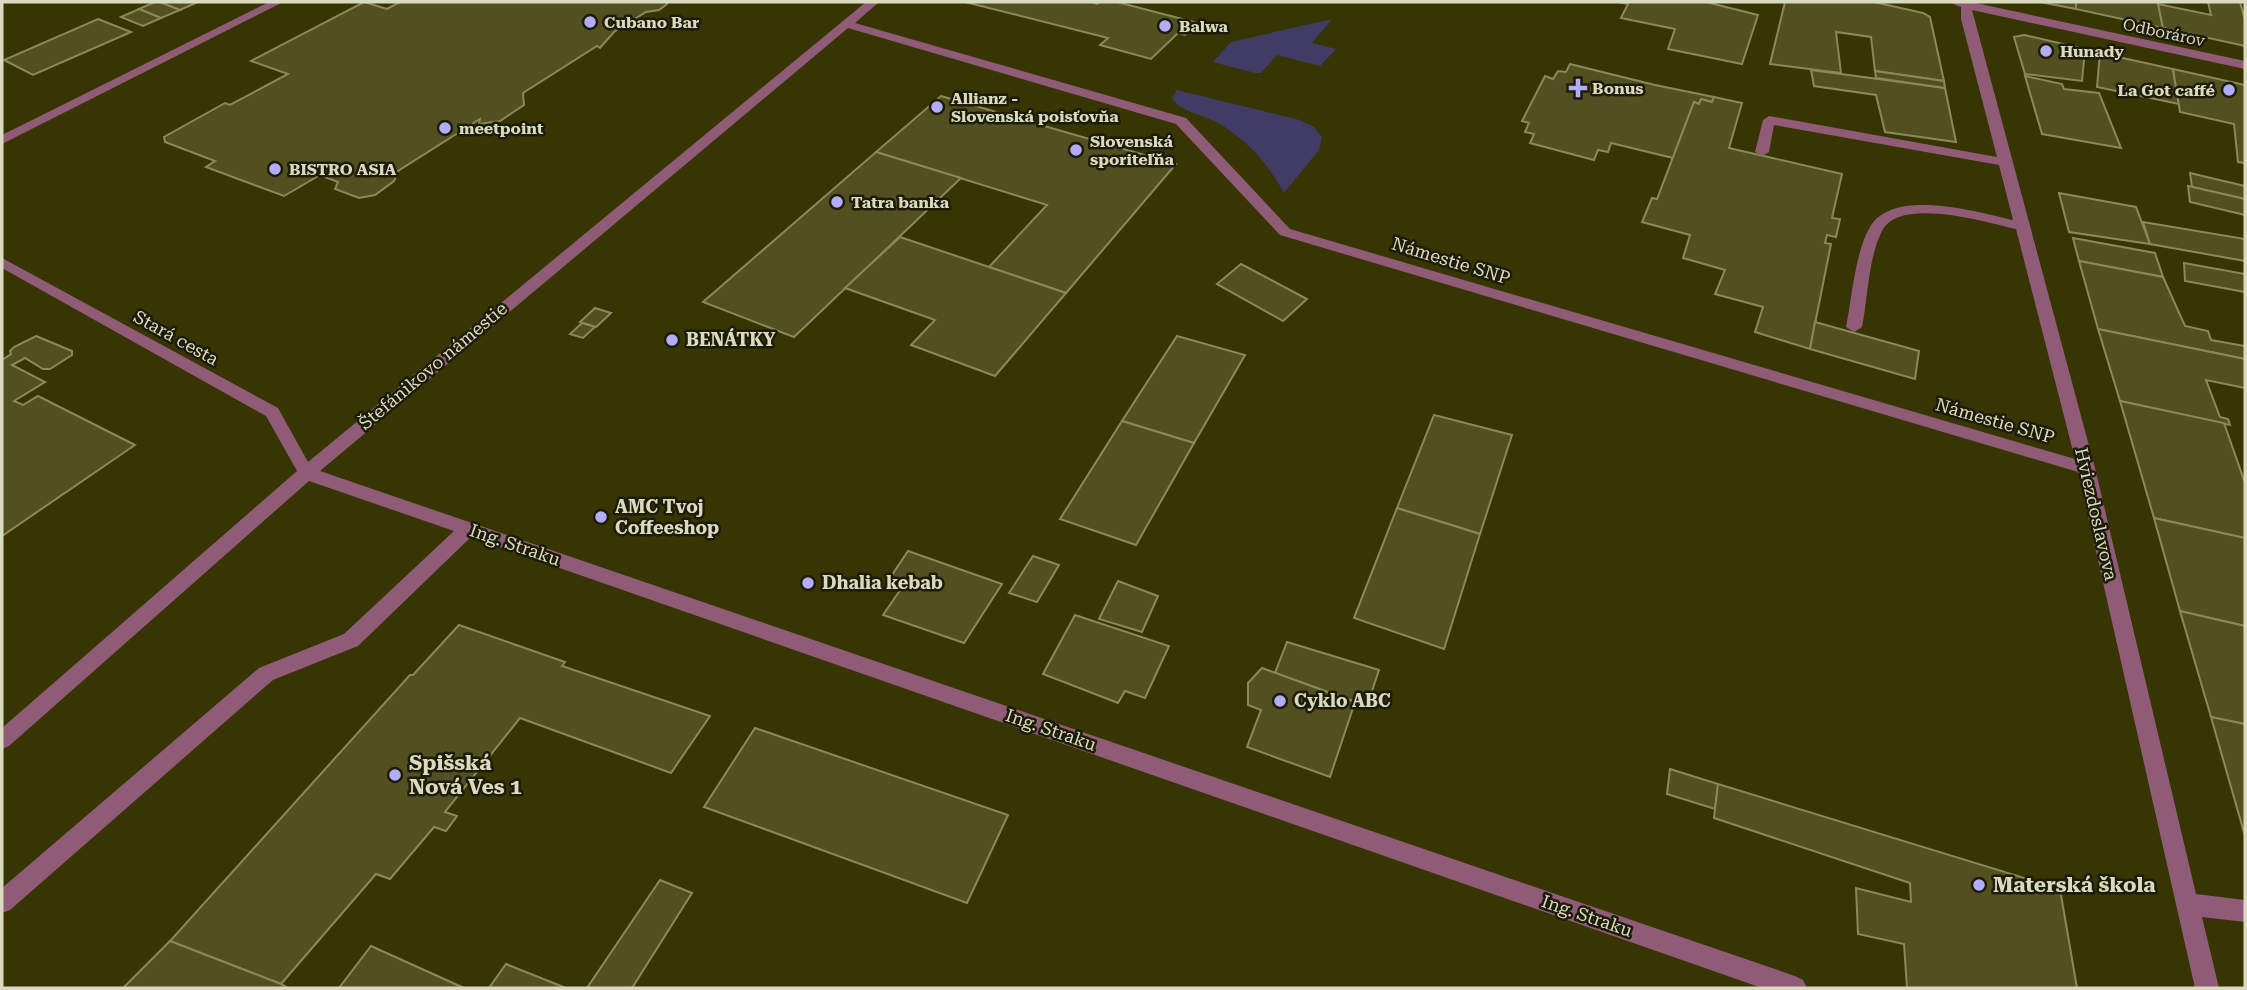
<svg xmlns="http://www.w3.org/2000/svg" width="2247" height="990" viewBox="0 0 2247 990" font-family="'Roboto Serif',serif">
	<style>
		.green { fill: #403c65 }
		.building { fill: #525020; stroke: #8a8958; stroke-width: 2 }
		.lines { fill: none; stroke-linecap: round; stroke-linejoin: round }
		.minor { fill: #905b77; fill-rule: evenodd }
		.poi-dot { fill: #b2adf9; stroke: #1d1c08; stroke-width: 2.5 }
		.labels { text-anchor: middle; stroke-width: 5; stroke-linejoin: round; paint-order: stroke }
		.far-poi-label { font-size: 16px; font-weight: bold; fill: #dadac0; stroke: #1d1c08; text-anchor: start }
		.far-street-label { font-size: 16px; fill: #dadac0; stroke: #1d1c08 }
		.street-label { font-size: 18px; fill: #dadac0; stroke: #1d1c08 }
		.poi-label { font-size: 18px; font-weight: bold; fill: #dadac0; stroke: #1d1c08; text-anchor: start }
		.near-poi-label { font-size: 21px; font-weight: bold; fill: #dadac0; stroke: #1d1c08; text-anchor: start }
	</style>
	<rect width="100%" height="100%" fill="#373501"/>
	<g class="green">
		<path d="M 1332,19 L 1312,43 L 1336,49 L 1320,66 L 1277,55 L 1261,73 L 1255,73 L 1213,62 L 1231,42 Z"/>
		<path d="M 1177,90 L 1299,120 L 1314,127 L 1322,137 L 1319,150 L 1284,193 C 1268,164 1249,142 1220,124 C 1206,115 1181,113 1172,98 Z"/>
	</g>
	<g class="building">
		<path d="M 155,2 L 160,2 L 180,10 L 161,18 L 139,9 Z"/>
		<path d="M 160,2 L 198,2 L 180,10 Z"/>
		<path d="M 364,2 L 387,9 L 400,2 L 667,2 L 667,4 L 659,10 L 646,12 L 614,32 L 600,48 L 597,46 L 523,93 L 524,105 L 500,121 L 479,124 L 480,119 L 398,171 L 394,181 L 375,195 L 359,198 L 335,189 L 338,182 L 320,175 L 284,196 L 206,167 L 215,161 L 165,142 L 164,137 L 225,103 L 230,105 L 288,74 L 251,61 Z"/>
		<path d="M 965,2 L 1093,2 L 1097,4 L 1100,2 L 1117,2 L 1198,23 L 1185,35 L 1178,33 L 1151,59 L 1100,45 L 1108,38 Z"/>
		<path d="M 1617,2 L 1706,2 L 1758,15 L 1742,64 L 1668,49 L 1675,29 L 1621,18 L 1628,4 Z"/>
		<path d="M 1785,2 L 1874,2 L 1923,13 L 1930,17 L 1944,81 L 1875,71 L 1871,37 L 1836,32 L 1841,73 L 1770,64 Z"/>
		<path d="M 2040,2 L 2076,2 L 2076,9 Z"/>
		<path d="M 2076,2 L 2158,2 L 2163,28 L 2076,9 Z"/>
		<path d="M 2208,2 L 2240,2 L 2245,20 L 2245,46 L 2163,28 L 2158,4 L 2211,15 Z"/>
		<path d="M 139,9 L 161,18 L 143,26 L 121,17 Z"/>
		<path d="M 98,19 L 131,32 L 33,75 L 4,60 Z"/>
		<path d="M 2024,35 L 2085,49 L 2082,81 L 2025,74 L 2014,37 Z"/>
		<path d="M 2100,53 L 2173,69 L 2179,104 L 2097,87 Z"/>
		<path d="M 1570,64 L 1655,85 L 1714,97 L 1712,102 L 1701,99 L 1699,104 L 1694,102 L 1673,158 L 1611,143 L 1608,152 L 1598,150 L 1594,160 L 1530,143 L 1534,134 L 1525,132 L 1529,123 L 1522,121 L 1545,76 L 1553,79 L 1558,71 L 1566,72 Z"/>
		<path d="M 2173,69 L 2245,85 L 2245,163 L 2238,162 L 2234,124 L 2180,112 Z"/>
		<path d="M 1811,70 L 1945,88 L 1956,142 L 1885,132 L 1876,95 L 1814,86 Z"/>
		<path d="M 1875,71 L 1944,81 L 1945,88 L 1876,78 Z"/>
		<path d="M 2025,76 L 2062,84 L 2064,89 L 2099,93 L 2121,148 L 2042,134 Z"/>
		<path d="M 941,96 L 1148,156 L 1176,164 L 1066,293 L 989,267 L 1047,205 L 876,152 Z"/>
		<path d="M 1714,97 L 1742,103 L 1729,148 L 1842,174 L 1832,218 L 1840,219 L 1836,237 L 1827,235 L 1825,243 L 1831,244 L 1810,349 L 1755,332 L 1763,307 L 1715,294 L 1725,270 L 1683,258 L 1690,235 L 1642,222 L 1652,198 L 1657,199 L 1694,102 L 1699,104 L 1701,99 L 1712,102 Z"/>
		<path d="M 876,152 L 961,178 L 794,337 L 703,302 Z"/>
		<path d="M 2190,173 L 2245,186 L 2245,199 L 2192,187 Z"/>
		<path d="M 2188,186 L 2245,199 L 2245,215 L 2190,202 Z"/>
		<path d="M 2059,193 L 2136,207 L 2150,244 L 2069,232 Z"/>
		<path d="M 2143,222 L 2245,239 L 2245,261 L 2150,244 Z"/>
		<path d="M 900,237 L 989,267 L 1066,293 L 995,376 L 911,345 L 935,320 L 845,288 Z"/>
		<path d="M 2073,238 L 2155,253 L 2163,277 L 2079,261 Z"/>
		<path d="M 2079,261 L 2163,277 L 2185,326 L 2208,331 L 2211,340 L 2245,346 L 2245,359 L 2098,329 Z"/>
		<path d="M 2184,263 L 2245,274 L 2245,292 L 2185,281 Z"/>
		<path d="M 1241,264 L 1307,299 L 1283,321 L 1217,284 Z"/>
		<path d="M 595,308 L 611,313 L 596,327 L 580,322 Z"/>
		<path d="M 1815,322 L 1919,351 L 1915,379 L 1810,349 Z"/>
		<path d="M 582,323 L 595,327 L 583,338 L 570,334 Z"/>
		<path d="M 2098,329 L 2245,359 L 2245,388 L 2206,380 L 2220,417 L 2228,419 L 2230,425 L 2120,401 Z"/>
		<path d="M 36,336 L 72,351 L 72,355 L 50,369 L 43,369 L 25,358 L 12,365 L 45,382 L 14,401 L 23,405 L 38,396 L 135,445 L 2,536 L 2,360 L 11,354 L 10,351 L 14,347 Z"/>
		<path d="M 1177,336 L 1245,355 L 1194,443 L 1122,421 Z"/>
		<path d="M 2120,401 L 2224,423 L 2245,483 L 2245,538 L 2154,518 Z"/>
		<path d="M 1434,415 L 1512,435 L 1480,534 L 1397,508 Z"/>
		<path d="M 1122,421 L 1194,443 L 1136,545 L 1060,519 Z"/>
		<path d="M 1397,508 L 1480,534 L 1444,649 L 1354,618 Z"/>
		<path d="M 2154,518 L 2245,538 L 2245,626 L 2180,611 Z"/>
		<path d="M 908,551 L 1002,584 L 964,643 L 883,615 L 905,583 L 890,578 Z"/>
		<path d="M 1033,556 L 1059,565 L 1037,602 L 1009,593 Z"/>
		<path d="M 1118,581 L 1158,596 L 1142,632 L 1099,619 Z"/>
		<path d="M 2180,611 L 2245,626 L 2245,724 L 2211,717 Z"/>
		<path d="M 1075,615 L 1169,646 L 1145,698 L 1125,691 L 1118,703 L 1043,674 Z"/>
		<path d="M 459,625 L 565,662 L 562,666 L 710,716 L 671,773 L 520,718 L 445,812 L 457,816 L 446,831 L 434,827 L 390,879 L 376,874 L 281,984 L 170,941 L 410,675 L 413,675 Z"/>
		<path d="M 1287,642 L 1379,670 L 1367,706 L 1275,673 Z"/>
		<path d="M 1262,668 L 1355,702 L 1330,777 L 1247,747 L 1261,710 L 1248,705 L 1248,683 Z"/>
		<path d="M 2211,717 L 2245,724 L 2245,836 Z"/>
		<path d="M 755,728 L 1008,815 L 967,903 L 704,807 Z"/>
		<path d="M 1670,769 L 1718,784 L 1715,809 L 1667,794 Z"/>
		<path d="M 1718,784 L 2060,889 L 2077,988 L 1907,988 L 1904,944 L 1858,934 L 1856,888 L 1911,902 L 1910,883 L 1714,818 Z"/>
		<path d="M 660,880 L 692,893 L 632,988 L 587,988 Z"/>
		<path d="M 170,941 L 281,984 L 288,988 L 123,988 Z"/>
		<path d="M 371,946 L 464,988 L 339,988 Z"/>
		<path d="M 506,964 L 566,988 L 489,988 Z"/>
	</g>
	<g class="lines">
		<g class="minor">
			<path d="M 269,2 L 283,2 L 2,144 L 2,135 Z"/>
			<path d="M 866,2 L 879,2 L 855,23 L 1186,118 L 1290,229 L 2075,459 L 2016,229 C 1986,222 1899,196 1882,231 C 1868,259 1868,297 1862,327 L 1854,332 L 1846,327 C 1852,298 1855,252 1870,227 C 1893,187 1978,212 2013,220 L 1999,165 L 1774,125 L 1769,152 L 1762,156 L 1755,152 L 1763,120 L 1769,116 L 1997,157 L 1961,19 L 1961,7 L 1948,2 L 1971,2 L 2245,61 L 2245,69 L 1972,10 L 2095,468 L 2196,894 L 2245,900 L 2245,922 L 2202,917 L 2219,988 L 2195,988 L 2078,472 L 1280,235 L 1176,124 L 848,28 L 320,471 L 1795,976 L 1803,980 L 1807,988 L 1762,988 L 471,537 L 358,646 L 273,680 L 10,910 L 2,913 L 2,888 L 259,668 L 344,634 L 454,531 L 309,481 L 9,746 L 2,749 L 2,728 L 297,471 L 266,416 L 2,268 L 2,258 L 278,408 L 308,462 Z"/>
		</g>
	</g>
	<g class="poi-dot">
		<circle cx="590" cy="22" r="7"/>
		<circle cx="1165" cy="26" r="7"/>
		<circle cx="2046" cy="51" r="7"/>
		<path d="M1574.5 77.5h7v7h7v7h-7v7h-7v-7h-7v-7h7z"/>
		<circle cx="2229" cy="90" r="7"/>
		<circle cx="937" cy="107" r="7"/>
		<circle cx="445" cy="128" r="7"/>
		<circle cx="1076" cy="150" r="7"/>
		<circle cx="275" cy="169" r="7"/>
		<circle cx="837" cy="202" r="7"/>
		<circle cx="672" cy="340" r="7"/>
		<circle cx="601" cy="517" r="7"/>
		<circle cx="808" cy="583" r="7"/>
		<circle cx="1280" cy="701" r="7"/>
		<circle cx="395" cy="775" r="7"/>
		<circle cx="1979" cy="885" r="7"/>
	</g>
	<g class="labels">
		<g class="far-poi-label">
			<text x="604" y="28">Cubano Bar</text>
			<text x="1179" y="32">Balwa</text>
			<text x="2060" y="57">Hunady</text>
			<text x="1592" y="94">Bonus</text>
			<text x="2215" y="96" text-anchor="end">La Got caffé</text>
			<text x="951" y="104">Allianz -<tspan x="951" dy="18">Slovenská poisťovňa</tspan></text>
			<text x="459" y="134">meetpoint</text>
			<text x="1090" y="147">Slovenská<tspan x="1090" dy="18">sporiteľňa</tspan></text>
			<text x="289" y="175">BISTRO ASIA</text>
			<text x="851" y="208">Tatra banka</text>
		</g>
		<g class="far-street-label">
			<text transform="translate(2164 32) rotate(12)" y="6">Odborárov</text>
		</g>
		<g class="street-label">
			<text transform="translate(1451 261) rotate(17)" y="6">Námestie SNP</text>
			<text transform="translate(176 338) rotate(29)" y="6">Stará cesta</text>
			<text transform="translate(433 366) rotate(-40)" y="6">Štefánikovo námestie</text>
			<text transform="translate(1995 421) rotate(16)" y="6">Námestie SNP</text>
			<text transform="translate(2096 514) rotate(77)" y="6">Hviezdoslavova</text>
			<text transform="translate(515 545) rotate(19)" y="6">Ing. Straku</text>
			<text transform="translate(1051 730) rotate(19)" y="6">Ing. Straku</text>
			<text transform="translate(1587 916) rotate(19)" y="6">Ing. Straku</text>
		</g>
		<g class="poi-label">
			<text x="686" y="346">BENÁTKY</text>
			<text x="615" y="513">AMC Tvoj<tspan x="615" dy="21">Coffeeshop</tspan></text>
			<text x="822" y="589">Dhalia kebab</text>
			<text x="1294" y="707">Cyklo ABC</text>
		</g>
		<g class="near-poi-label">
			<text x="409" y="770">Spišská<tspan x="409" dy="24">Nová Ves 1</tspan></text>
			<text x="1993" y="892">Materská škola</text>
		</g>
	</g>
	<rect width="2247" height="990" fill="none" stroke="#dadac0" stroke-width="7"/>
</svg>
